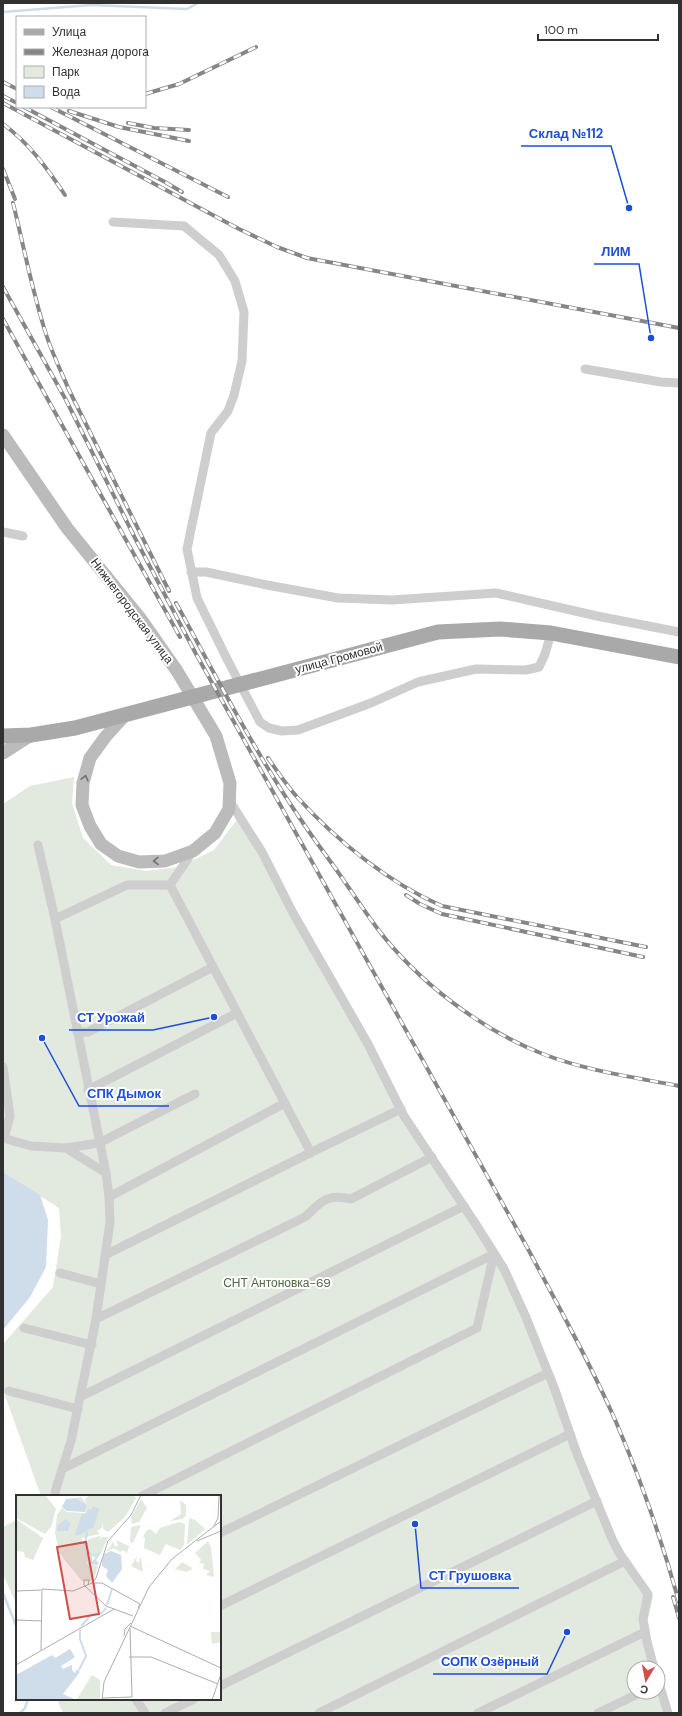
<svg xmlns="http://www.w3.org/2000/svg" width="682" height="1716" viewBox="0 0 682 1716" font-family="'DM Sans',sans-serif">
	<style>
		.green { fill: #e2e9de }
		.water { fill: #cfdce9 }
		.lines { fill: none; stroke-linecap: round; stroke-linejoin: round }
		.stream { stroke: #cfdce9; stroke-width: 2.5 }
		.minor { stroke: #cecece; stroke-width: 9 }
		.secondary { stroke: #bbb; stroke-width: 13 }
		.primary { stroke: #a9a9a9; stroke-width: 15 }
		.rail-casing { stroke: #868686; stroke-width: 4 }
		.rail { stroke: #fff; stroke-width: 2.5; stroke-dasharray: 8; stroke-linecap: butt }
		.oneway { stroke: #6f6f6f }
		.labels { text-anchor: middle; stroke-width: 4; stroke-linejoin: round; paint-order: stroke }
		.street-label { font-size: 12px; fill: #313131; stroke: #fff }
		.park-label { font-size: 12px; fill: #506843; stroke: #fff }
		.inset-river { fill: none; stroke: #cfdce9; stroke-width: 2 }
		.inset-road { fill: none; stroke: #adadad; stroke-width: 1 }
		.view { fill: #d14f49; fill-opacity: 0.15; stroke: #d14f49; stroke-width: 2 }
		.inset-edge { fill: none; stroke: #313131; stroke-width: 2 }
		.leader { fill: none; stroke: #1d4ed8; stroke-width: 1.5 }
		.callout-dot { fill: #1d4ed8; stroke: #fff; stroke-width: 1.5 }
		.callout-label { font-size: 13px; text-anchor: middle; font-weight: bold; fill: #1d4ed8; stroke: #fff; stroke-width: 4; stroke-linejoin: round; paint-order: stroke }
	</style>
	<rect width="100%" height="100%" fill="#fff"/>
	<g class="green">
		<path d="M 74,777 L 72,803 L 83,838 L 111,865 L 146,871 L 179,867 L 214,850 L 239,817 L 391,1088 L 506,1273 L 580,1458 L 625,1558 L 653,1597 L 647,1622 L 658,1668 L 634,1668 L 634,1692 L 658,1692 L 658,1669 L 671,1713 L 63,1713 L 57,1699 L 220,1699 L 220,1496 L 41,1496 L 3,1390 L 3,1344 L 53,1287 L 61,1236 L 59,1208 L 3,1172 L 3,804 L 30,786 Z"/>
		<path d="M 17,1520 L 17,1606 L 3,1574 L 3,1527 Z"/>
	</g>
	<path class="water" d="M 3,1172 L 40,1195 L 48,1220 L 46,1267 L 30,1297 L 3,1330 Z"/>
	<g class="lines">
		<g class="stream">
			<path d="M 3,12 L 91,5 L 187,9 L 198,3"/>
			<path d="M 3,1593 L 17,1628"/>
			<path d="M 20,1713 L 25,1708 L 28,1699"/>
		</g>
		<g class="minor">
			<path d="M 113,222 L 184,226 L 219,255 L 235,281 L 244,312 L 242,361 L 234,395 L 228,411 L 211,433 L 187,549 L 197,598 L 228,661 L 260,722 L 269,728 L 282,731 L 298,730 L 371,703 L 418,682 L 476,669 L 526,670 L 539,667 L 545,654 L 551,633"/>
			<path d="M 585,369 L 661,382 L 679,383"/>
			<path d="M 3,532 L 23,536"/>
			<path d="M 191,572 L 206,572 L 267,585 L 338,598 L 392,600 L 496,593 L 597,616 L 679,632"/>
			<path d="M 229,800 L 262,852 L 293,913 L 368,1044 L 404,1116 L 475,1223 L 504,1269 L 525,1315 L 555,1390 L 577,1454 L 613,1541 L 620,1554 L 648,1594 L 643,1619 L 647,1642 L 654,1668"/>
			<path d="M 38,845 L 55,919"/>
			<path d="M 170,885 L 311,1153"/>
			<path d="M 77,1032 L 88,1032 L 213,967"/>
			<path d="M 3,1067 L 10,1116 L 4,1138"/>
			<path d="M 88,1090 L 237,1013"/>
			<path d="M 3,1138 L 31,1146 L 66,1148 L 99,1143 L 195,1094"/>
			<path d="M 66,1148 L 106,1173"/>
			<path d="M 109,1197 L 285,1103"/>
			<path d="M 105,1255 L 316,1150 L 401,1109"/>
			<path d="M 60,1273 L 101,1284"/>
			<path d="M 96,1319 L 305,1217 C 321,1202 327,1193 351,1199 L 432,1157"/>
			<path d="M 24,1328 L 92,1345"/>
			<path d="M 9,1391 L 78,1409"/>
			<path d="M 80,1397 L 464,1206"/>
			<path d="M 62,1469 L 494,1254"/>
			<path d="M 56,1496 L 55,1492 L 71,1441 L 96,1319 L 110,1222 L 109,1197 L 106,1173 L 55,919 L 127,885 L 170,885 L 193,851"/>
			<path d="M 142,1496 L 477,1328 L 494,1254"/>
			<path d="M 220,1533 L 548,1373"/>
			<path d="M 220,1606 L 570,1434"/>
			<path d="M 658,1680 L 668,1713"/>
			<path d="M 220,1686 L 597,1501"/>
			<path d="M 136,1699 L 145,1713"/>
			<path d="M 165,1713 L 194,1699"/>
			<path d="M 319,1713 L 625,1561"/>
			<path d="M 478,1713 L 645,1632"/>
			<path d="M 598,1713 L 642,1692"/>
		</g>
		<g class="secondary">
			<path d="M 3,435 L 67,528 L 140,618 L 177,671 L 216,736 L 230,783 L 229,809 L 215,833 L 193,851 L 165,861 L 139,862 L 118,856 L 101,844 L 90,826 L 82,805 L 83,783 L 90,758 L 106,736 L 126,714"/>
			<path d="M 3,753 L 31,735"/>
		</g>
		<path class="primary" d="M 3,736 L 31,735 L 75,728 L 438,632 L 500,629 L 551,633 L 679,657"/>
		<g class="rail-casing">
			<g id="rail">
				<path d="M 3,82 L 17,89"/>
				<path d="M 145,94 L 179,84 L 256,47"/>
				<path d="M 3,96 L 17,103"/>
				<path d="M 3,103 L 239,229 L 277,247 L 307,258 L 679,328"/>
				<path d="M 24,107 L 165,182 L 182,192"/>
				<path d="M 51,107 L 228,197"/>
				<path d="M 69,111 L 119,127 L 189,141"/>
				<path d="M 128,123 L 154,128 L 189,130"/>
				<path d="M 3,124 C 29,143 47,168 65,195"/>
				<path d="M 3,169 L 15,199"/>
				<path d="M 13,203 C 24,247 32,291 46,334 C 52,353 61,371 69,390 L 169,591"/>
				<path d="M 3,287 L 66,400 L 136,540 L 196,654 L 528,1249 C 558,1306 590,1362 616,1422 C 641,1480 662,1541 679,1602"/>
				<path d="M 3,319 L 180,637"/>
				<path d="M 176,603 C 216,676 254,751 301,820 C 311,835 322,850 333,865 C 348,886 362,908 377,928 C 417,981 481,1030 543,1054 C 587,1071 633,1077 679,1086"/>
				<path d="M 268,758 C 278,772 287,786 298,798 C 337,841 389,883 442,906 L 646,947"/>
				<path d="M 406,895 L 420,904 L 442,914 L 643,957"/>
				<path d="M 673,1597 L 679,1618"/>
			</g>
		</g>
		<use href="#rail" class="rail"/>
	</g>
	<defs><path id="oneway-chevron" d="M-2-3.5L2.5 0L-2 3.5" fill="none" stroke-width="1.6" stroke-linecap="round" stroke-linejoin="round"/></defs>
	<g class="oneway">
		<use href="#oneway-chevron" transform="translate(85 778) rotate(-76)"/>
		<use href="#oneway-chevron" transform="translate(156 861) rotate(178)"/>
	</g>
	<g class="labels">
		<g class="street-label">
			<text transform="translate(132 611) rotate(53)" y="4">Нижнегородская улица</text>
			<text transform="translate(339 658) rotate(-15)" y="4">улица Громовой</text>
		</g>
		<g class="park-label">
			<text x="277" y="1287">СНТ Антоновка-69</text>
		</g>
	</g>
	<g transform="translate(16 1495)">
		<rect width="205" height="205" fill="#fff"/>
		<path d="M 0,0 L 29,0 L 40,14 L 35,32 L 29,39 L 0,23 ZM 73,0 L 116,0 L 120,3 L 109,22 L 92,37 L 87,34 L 86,27 L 86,33 L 81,36 L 84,39 L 65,43 L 71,53 L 70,48 L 73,44 L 84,41 L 85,45 L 86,42 L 92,42 L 86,56 L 76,68 L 79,63 L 74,60 L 76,57 L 72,54 L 70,56 L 73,62 L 71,69 L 82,71 L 78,84 L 74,87 L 66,86 L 51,68 L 43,57 L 39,38 L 41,20 L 46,13 L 51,17 L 69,18 L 71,10 L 60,3 L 65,2 L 70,8 L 69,5 ZM 125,4 L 131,13 L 123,27 L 116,29 L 115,22 ZM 164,5 L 170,10 L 170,21 L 166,24 L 154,26 L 165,19 ZM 173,23 L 179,25 L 189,34 L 171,50 ZM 0,24 L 27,43 L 17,65 L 9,62 L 8,57 L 0,56 ZM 163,27 L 169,29 L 168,50 L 164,55 L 150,49 L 144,60 L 128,53 L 129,43 L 127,42 L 131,35 L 134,34 L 140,39 L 144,33 ZM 125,30 L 117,48 L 114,47 L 115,32 ZM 95,43 L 98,50 L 102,52 L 100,45 L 113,51 L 111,58 L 107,55 L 104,57 L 98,53 L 90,57 L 96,49 ZM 192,46 L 195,52 L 198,82 L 190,80 L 194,76 L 187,74 L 188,69 L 183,68 L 185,65 L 179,58 ZM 121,61 L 120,66 L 123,68 L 125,61 L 127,77 L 115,71 ZM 166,67 L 176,73 L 175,75 L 170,77 L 159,74 ZM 195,137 L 205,137 L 205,147 L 196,149 ZM 76,180 L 84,185 L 84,205 L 61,204 Z" fill="#e2e9de"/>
		<path d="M 60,3 L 71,10 L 69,17 L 51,16 L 46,12 L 50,4 ZM 77,11 L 83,14 L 78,32 L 61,41 L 59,39 L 66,19 L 70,19 L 73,13 L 75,16 ZM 50,24 L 54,28 L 52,36 L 41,36 L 41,31 ZM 86,56 L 80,65 L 82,68 L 84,62 L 82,70 L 72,69 L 73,62 L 76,60 L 76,67 L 82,60 L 78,61 L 76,58 L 79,60 ZM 95,56 L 105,60 L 106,74 L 96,88 L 90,81 L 92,75 L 86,71 L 86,66 L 88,59 ZM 54,154 L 59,162 L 45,171 L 47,174 L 56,170 L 56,175 L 59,178 L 61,174 L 64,177 L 47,199 L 60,205 L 0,205 L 0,180 L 36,160 L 39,163 Z" fill="#cfdce9"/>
		<path class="inset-river" d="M 71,37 L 69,49 L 76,61M 91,110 L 96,94M 65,131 L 75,120 L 86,118 L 90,113M 63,175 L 70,161 L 64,144 L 64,135"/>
		<path class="inset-road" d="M 198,31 L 202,23 L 203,0M 181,46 L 205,36M 76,88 L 80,83 L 92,46 L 115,20 L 125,0M 72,90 L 73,85 L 68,85 L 68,90 L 90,111 L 117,121M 0,96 L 25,95M 0,125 L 26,126M 114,131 L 205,173M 108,141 L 109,134 L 115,128M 25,155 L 26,94 L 57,96 L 76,88 L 86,88 L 124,109 L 122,113M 113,162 L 135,162 L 202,189M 0,170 L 98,114M 87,203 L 116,202 L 114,133M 86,205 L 88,187 L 133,92 L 156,64 L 205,26M 196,205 L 205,179"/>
		<path class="view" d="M 70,47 L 83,119 L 54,124 L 41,52 Z"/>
		<rect width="205" height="205" class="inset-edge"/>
	</g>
	<path class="leader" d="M629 208L611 146H521M651 338L639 264H594M214 1017L153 1030H69M42 1038L79 1106H169M415 1524L421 1588H519M567 1632L547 1674H433"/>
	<g class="callout-dot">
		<circle cx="629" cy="208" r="4"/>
		<circle cx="651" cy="338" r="4"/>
		<circle cx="214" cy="1017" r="4"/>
		<circle cx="42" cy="1038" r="4"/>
		<circle cx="415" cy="1524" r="4"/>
		<circle cx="567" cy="1632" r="4"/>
	</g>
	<g class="callout-label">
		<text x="566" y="138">Склад №112</text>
		<text x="616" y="256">ЛИМ</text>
		<text x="111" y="1022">СТ Урожай</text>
		<text x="124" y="1098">СПК Дымок</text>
		<text x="470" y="1580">СТ Грушовка</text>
		<text x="490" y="1666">СОПК Озёрный</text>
	</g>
	<rect width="682" height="1716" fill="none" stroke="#313131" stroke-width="8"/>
	<rect x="16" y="16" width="130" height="92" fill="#ffffff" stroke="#adadad"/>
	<rect x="24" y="29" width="20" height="6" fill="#a9a9a9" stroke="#adadad"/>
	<text x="52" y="36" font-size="12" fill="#313131">Улица</text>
	<rect x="24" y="49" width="20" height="6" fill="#868686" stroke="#adadad"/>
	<text x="52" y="56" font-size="12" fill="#313131">Железная дорога</text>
	<rect x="24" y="66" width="20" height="12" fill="#e2e9de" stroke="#adadad"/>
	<text x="52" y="76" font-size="12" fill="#313131">Парк</text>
	<rect x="24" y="86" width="20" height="12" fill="#cfdce9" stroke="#adadad"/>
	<text x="52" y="96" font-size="12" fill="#313131">Вода</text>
	<g transform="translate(646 1680) rotate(190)"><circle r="19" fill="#ffffff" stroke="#adadad"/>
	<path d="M0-3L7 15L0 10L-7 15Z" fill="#d14f49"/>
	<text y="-6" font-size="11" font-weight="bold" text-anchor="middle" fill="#313131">С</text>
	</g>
	<path d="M538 34v6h120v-6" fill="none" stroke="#313131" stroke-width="2"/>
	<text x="544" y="34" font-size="12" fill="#313131" stroke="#ffffff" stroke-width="3" paint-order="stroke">100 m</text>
</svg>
